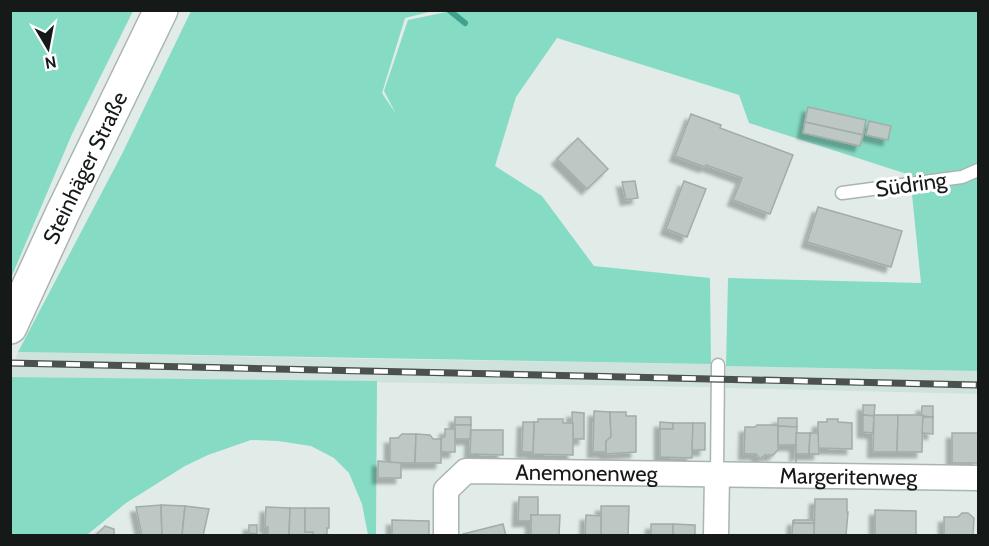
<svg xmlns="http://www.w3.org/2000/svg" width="989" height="546" viewBox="0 0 989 546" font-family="Cabin,sans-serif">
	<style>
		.built { fill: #cfe2dc }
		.green { fill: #86dbc5 }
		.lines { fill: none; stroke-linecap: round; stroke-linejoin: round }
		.stream { stroke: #3ea28c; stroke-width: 6 }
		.building { fill: #bdc7c4; stroke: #a2aca9; stroke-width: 1.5; filter: url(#shadow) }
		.lane-casing { stroke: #aab4b1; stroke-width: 15 }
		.street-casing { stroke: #aab4b1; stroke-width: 27 }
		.secondary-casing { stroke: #aab4b1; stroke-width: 36 }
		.lane { stroke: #fff; stroke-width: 12 }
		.street { stroke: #fff; stroke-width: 24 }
		.secondary { stroke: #fff; stroke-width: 33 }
		.rail-casing { stroke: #4b514e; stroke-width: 7 }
		.rail { stroke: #fff; stroke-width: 4.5; stroke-dasharray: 14; stroke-linecap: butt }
		.labels { text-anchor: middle; stroke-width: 6; stroke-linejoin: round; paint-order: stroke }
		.street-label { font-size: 22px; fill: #151917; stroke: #fff }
	</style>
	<defs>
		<filter id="shadow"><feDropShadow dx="-5.5" dy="5.5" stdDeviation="1.5" flood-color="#0004"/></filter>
	</defs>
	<rect width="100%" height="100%" fill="#e1ece9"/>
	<g class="built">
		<path d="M 18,352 L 374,359 L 711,364 L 710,387 L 11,377 L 11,370 Z"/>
		<path d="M 726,366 L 978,371 L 978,394 L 726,388 Z"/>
	</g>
	<g class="green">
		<path d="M 11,10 L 133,11 L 72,134 L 11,278 Z"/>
		<path d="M 191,11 L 433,11 L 405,18 L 382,93 L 396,114 L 384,91 L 408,20 L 451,11 L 978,11 L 978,371 L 726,366 L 728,278 L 921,283 L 910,175 L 749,123 L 739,95 L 557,38 L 516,97 L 495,166 L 542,196 L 594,266 L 710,278 L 711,364 L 18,352 L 122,154 Z"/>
		<path d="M 10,377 L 377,381 L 376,535 L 368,535 L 362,504 L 349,473 L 334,458 L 311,446 L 278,441 L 251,440 L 208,455 L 185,466 L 126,503 L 87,535 L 11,535 Z"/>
	</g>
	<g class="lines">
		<path class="stream" d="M 449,10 L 465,23"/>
	</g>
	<g class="building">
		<path d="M 808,107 L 866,120 L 863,135 L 805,122 Z"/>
		<path d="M 691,114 L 721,125 L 720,128 L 793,155 L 770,214 L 733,200 L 742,178 L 706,165 L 705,167 L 675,156 Z"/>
		<path d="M 869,121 L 891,126 L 888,140 L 866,135 Z"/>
		<path d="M 805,122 L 863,135 L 860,146 L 803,133 Z"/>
		<path d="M 578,138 L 608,169 L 587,189 L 557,159 Z"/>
		<path d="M 635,181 L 638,198 L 626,200 L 622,182 Z"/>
		<path d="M 684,181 L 706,189 L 687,237 L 666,229 Z"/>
		<path d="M 818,207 L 902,231 L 891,267 L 807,242 Z"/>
		<path d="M 863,405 L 875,405 L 874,416 L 863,415 Z"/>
		<path d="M 922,406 L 933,406 L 933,417 L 921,416 Z"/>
		<path d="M 594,411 L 610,412 L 611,437 L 606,441 L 606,454 L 605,452 L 593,452 Z"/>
		<path d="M 572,412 L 584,413 L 584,439 L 573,439 Z"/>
		<path d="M 610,412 L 626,412 L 626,416 L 636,416 L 636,452 L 606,454 L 606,441 L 611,437 Z"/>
		<path d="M 863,415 L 874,416 L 873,433 L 863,432 Z"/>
		<path d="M 874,415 L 898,415 L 897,452 L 873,452 Z"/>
		<path d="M 898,415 L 923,415 L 922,452 L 897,452 Z"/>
		<rect x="455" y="417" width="16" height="8"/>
		<path d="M 923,417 L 933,417 L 933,434 L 922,433 Z"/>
		<path d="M 778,418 L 797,418 L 797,427 L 778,426 Z"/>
		<path d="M 538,419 L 563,419 L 563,423 L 573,423 L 573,455 L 533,454 L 534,422 L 538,422 Z"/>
		<path d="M 827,419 L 838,419 L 838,422 L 852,423 L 852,449 L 818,448 L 818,422 L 827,422 Z"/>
		<path d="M 523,422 L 534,422 L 533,452 L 522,452 Z"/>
		<path d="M 660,422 L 673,423 L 673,429 L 660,429 Z"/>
		<path d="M 673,423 L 693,423 L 692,458 L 660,457 L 660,429 L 673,429 Z"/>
		<path d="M 693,423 L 705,423 L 705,450 L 692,450 Z"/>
		<path d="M 455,425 L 471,425 L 470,439 L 455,439 Z"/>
		<path d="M 757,425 L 778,425 L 778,450 L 773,455 L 765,455 L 760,459 L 756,454 L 744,454 L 745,427 L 755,427 Z"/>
		<path d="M 778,426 L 797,427 L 796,465 L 795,445 L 778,445 Z"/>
		<path d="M 445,429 L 455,429 L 455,452 L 441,452 L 441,439 L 445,436 Z"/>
		<path d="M 471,430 L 503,430 L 503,455 L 470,454 Z"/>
		<path d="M 796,433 L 810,433 L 809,454 L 796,454 Z"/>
		<path d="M 810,433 L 818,433 L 819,454 L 809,454 Z"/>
		<rect x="952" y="433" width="26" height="30"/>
		<path d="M 402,434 L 416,434 L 415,463 L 390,463 L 390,438 L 398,438 Z"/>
		<path d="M 416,434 L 430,435 L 433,439 L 441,439 L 441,463 L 415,463 Z"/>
		<path d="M 378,461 L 401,463 L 401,478 L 378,478 Z"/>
		<path d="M 519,497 L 538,497 L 538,515 L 531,515 L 531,521 L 518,521 Z"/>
		<path d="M 815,499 L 847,499 L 847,512 L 848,512 L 846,536 L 814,536 Z"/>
		<path d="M 161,505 L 162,536 L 142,536 L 136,507 Z"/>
		<path d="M 161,505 L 185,506 L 182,536 L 162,536 Z"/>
		<path d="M 185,506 L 209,509 L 203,536 L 182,536 Z"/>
		<path d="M 601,506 L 629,506 L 628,536 L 601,536 Z"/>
		<path d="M 266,507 L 290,508 L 289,536 L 268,536 L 268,527 L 265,527 Z"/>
		<path d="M 290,508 L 305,508 L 305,532 L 313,532 L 313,536 L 289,536 Z"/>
		<path d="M 305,508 L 329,508 L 329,528 L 327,528 L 327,536 L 313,536 L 313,532 L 305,532 Z"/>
		<path d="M 875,510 L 916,511 L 916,536 L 875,536 Z"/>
		<path d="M 962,513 L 968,513 L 974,518 L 973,536 L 944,536 L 944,517 L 958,517 Z"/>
		<path d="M 531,515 L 560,515 L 559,536 L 531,536 Z"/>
		<path d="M 586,515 L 601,516 L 601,536 L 585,536 Z"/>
		<path d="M 392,520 L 429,521 L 429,536 L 392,536 Z"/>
		<path d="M 793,520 L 794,523 L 814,523 L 814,536 L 792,536 Z"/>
		<rect x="794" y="520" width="20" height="3"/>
		<path d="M 503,524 L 506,536 L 464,536 L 463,534 Z"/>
		<rect x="651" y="524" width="22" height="12"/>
		<path d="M 673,524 L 695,525 L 695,536 L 673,536 Z"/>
		<path d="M 249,525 L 257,525 L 257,534 L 249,533 Z"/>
		<path d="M 105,526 L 114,529 L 114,536 L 95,536 Z"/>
	</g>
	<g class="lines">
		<g class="lane-casing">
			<g id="lane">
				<path d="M 842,193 L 962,177 L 978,170"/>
				<path d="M 717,475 L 718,365"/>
			</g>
		</g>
		<g class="street-casing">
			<g id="street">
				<path id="s1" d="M 446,536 L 446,490 L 466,471 L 978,478"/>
				<path d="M 716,536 L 717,475"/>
			</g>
		</g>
		<g class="secondary-casing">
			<g id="secondary">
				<path id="s2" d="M 10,327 L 62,214 L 161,10"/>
			</g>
		</g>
		<use href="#lane" class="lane"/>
		<use href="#street" class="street"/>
		<use href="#secondary" class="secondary"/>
		<g class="rail-casing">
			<path id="rail" d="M 10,363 L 978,385"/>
		</g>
		<use href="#rail" class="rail"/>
	</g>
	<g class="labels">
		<g class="street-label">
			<text dy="8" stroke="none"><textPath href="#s2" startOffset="176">Steinhäger Straße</textPath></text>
			<text transform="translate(911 184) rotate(-8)" y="8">Südring</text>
			<text dy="8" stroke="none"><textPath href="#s1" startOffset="194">Anemonenweg</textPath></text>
			<text dy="8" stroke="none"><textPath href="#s1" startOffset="456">Margeritenweg</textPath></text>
		</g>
	</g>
	<rect width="989" height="546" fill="none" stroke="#151917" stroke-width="24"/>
	<g transform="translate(48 48) rotate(170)" stroke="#ffffff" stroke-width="4.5" paint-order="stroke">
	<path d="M0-4.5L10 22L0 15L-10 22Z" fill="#151917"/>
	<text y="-9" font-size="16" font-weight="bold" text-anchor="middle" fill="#151917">N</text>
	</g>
</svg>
